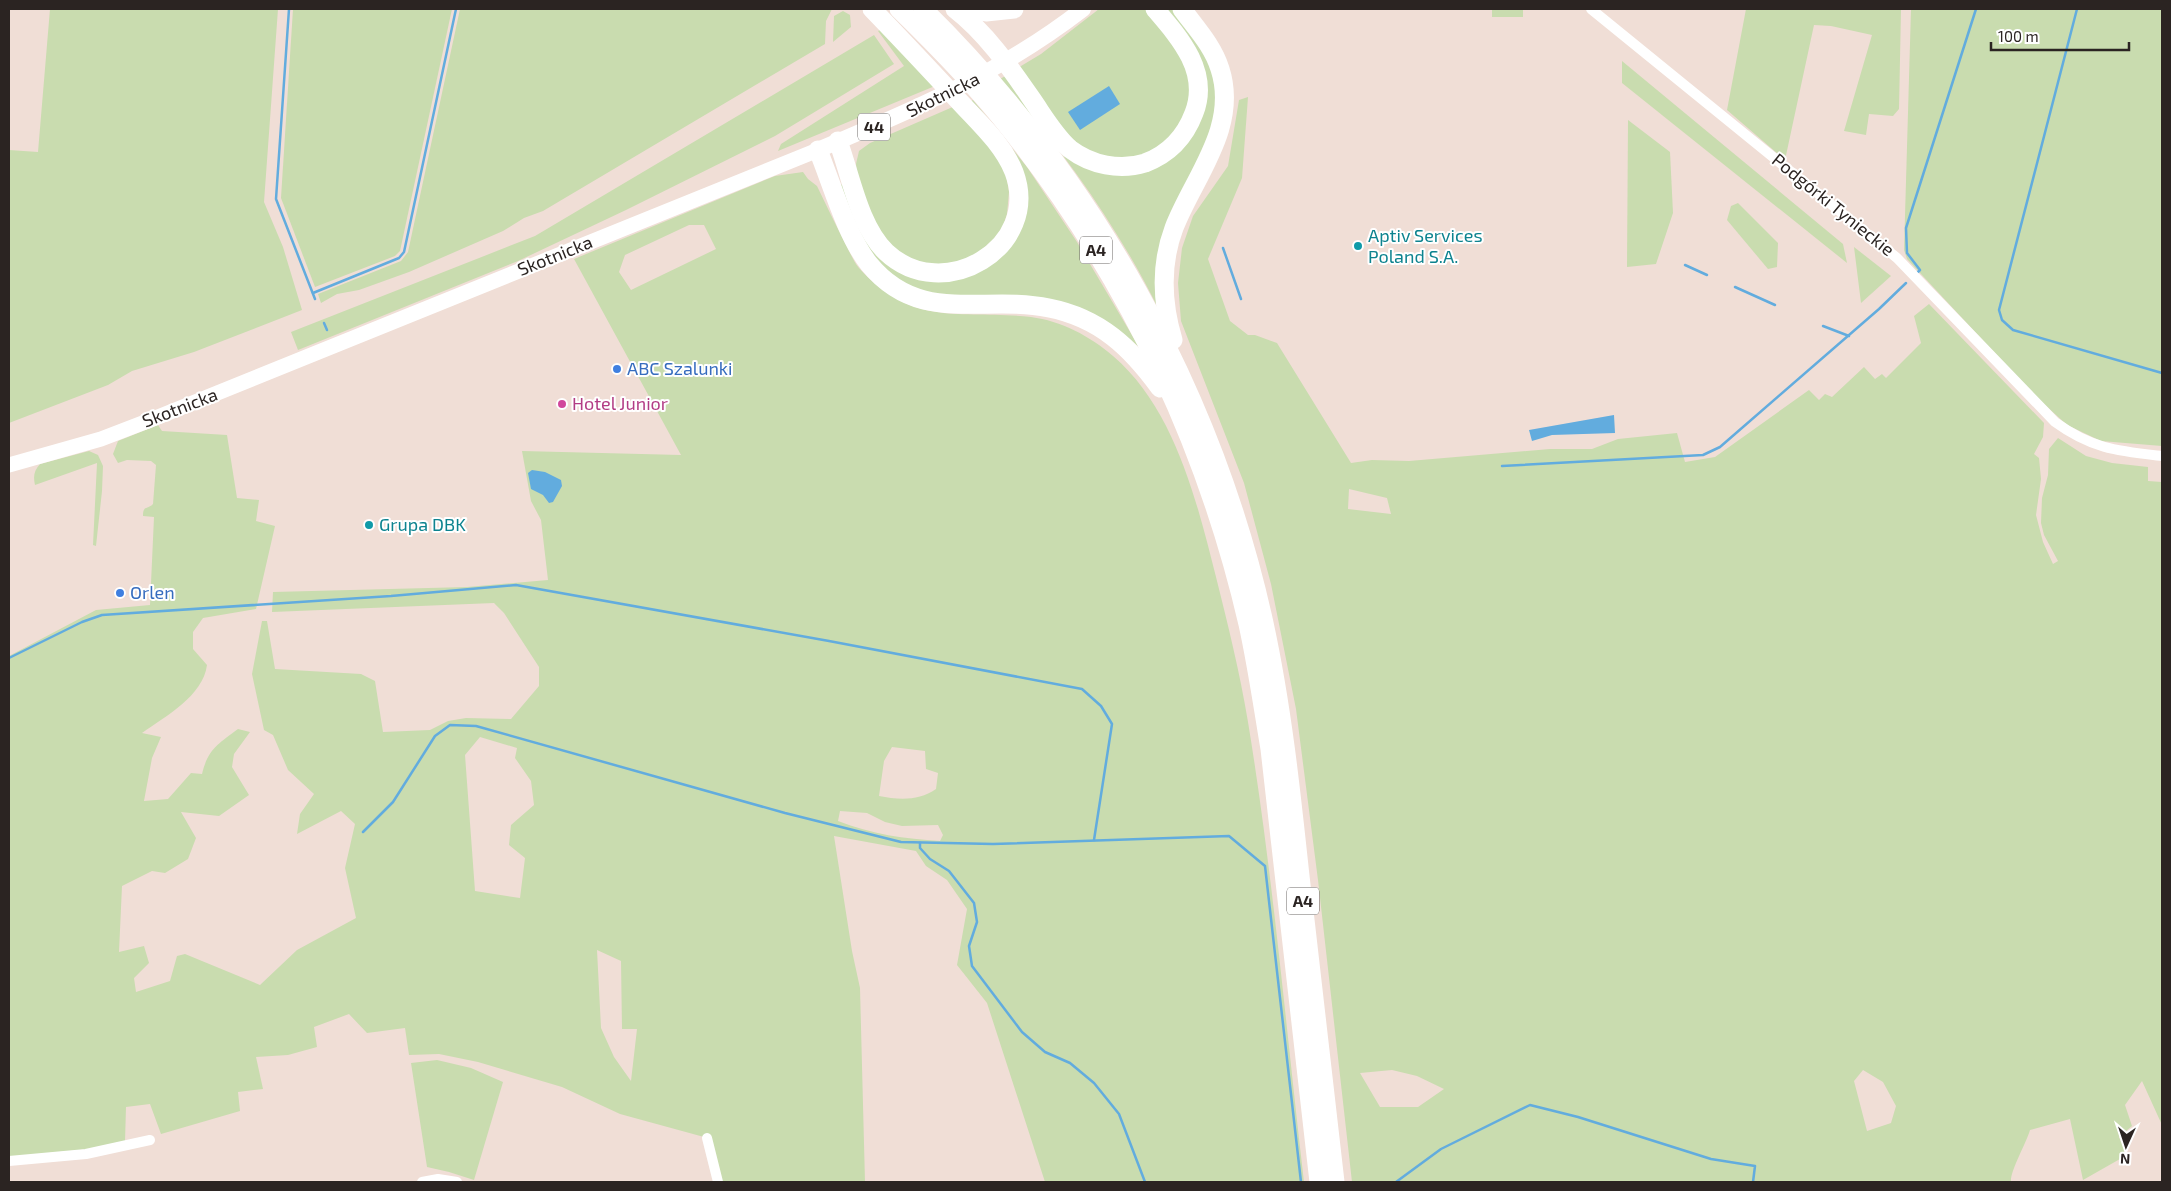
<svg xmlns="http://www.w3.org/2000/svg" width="2171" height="1191" viewBox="0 0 2171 1191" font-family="'Exo 2',sans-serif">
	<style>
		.green { fill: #c9dcaf; fill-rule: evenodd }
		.water { fill: #62acde }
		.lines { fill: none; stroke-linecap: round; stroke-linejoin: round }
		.stream { stroke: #62acde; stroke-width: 2.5 }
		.minor { stroke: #fff; stroke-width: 10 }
		.secondary { stroke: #fff; stroke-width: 15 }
		.primary { stroke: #fff; stroke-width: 16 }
		.motorway { stroke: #fff; stroke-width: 19 }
		.culture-dot { fill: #0f9aa8; stroke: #fff; stroke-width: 2 }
		.shop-dot { fill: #3f7fe0; stroke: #fff; stroke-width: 2 }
		.hotel-dot { fill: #d1479c; stroke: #fff; stroke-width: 2 }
		.labels { text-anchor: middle; stroke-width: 4; stroke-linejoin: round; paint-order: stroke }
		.shield { fill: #fff; stroke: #6b6664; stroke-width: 1 }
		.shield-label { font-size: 16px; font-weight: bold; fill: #2b2422 }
		.street-label { font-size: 18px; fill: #2b2422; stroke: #fff }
		.culture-label { font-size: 18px; fill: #0d838f; stroke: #fff; text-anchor: start }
		.shop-label { font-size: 18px; fill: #366cbe; stroke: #fff; text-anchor: start }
		.hotel-label { font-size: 18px; fill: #b23c85; stroke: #fff; text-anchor: start }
	</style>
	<rect width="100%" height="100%" fill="#f0ded6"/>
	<g class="green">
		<path d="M 50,9 L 278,9 L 264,202 L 283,247 L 302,310 L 194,352 L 132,371 L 108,385 L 9,423 L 9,150 L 38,152 Z"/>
		<path d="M 293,9 L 452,9 L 400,251 L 395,256 L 315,287 L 281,198 Z"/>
		<path d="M 460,9 L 832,9 L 826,21 L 825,44 L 543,211 L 524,218 L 503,231 L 409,272 L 359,290 L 337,294 L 321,303 L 318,294 L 401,261 L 408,252 Z"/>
		<path d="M 1099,9 L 1150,9 L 1185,54 L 1192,102 L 1183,126 L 1148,155 L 1106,159 L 1086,150 L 1067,136 L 1016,69 L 1041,54 Z"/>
		<path d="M 1164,9 L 1175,9 L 1203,45 L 1220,94 L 1203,160 L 1159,310 C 1118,227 1062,148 1000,79 L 1007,75 L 1057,142 L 1137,171 L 1203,106 Z"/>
		<rect x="1492" y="9" width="31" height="8"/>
		<path d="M 1746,9 L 1901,9 L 1899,109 L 1893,116 L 1869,114 L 1866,135 L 1844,131 L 1872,35 L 1831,26 L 1814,25 L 1785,160 L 1727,110 Z"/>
		<path d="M 1911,9 L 2162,9 L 2162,446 L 2101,441 L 2067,425 L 2033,394 L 1907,259 L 1904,250 Z"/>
		<path d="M 843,11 L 850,15 L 851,27 L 833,42 L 834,16 Z"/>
		<path d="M 882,29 L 935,86 L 778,151 L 781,144 L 904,66 L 878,31 Z"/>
		<path d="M 874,35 L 894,64 L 775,136 L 626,210 L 518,261 L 298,350 L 291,332 L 535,236 Z"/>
		<path d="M 1622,61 L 1843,244 L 1847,263 L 1622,83 Z"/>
		<path d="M 1248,97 L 1242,178 L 1208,259 L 1230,321 L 1248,335 L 1255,335 L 1277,343 L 1351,463 L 1372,460 L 1409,461 L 1550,449 L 1592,449 L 1618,439 L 1677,433 L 1685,462 L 1715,457 L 1809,390 L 1819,400 L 1825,394 L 1832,397 L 1864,367 L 1875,379 L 1882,374 L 1886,378 L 1921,343 L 1914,316 L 1929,304 L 2044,423 L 2043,437 L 2034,454 L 2039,458 L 2041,479 L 2036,515 L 2043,542 L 2053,564 L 2058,561 L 2044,535 L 2041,523 L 2042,498 L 2048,475 L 2049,449 L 2058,438 L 2086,456 L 2112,463 L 2148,467 L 2148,481 L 2162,482 L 2162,1125 L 2142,1081 L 2125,1105 L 2132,1126 L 2119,1137 L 2127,1155 L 2083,1180 L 2070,1119 L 2030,1130 C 2026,1144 2010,1171 2011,1182 L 1352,1182 L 1318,880 L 1296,709 L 1271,584 L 1244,483 L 1181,321 L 1178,283 L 1182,248 L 1193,216 L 1228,166 L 1239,100 ZM 1349,489 L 1387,498 L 1391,514 L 1348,509 ZM 1392,1070 L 1417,1076 L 1444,1089 L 1418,1107 L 1380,1107 L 1360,1073 ZM 1863,1070 L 1883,1082 L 1896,1106 L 1891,1123 L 1867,1131 L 1854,1081 Z"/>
		<path d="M 973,100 L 1027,167 L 1077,242 L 1139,347 L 1119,331 L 909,289 L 872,259 L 838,186 L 846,183 L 878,251 L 960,277 L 1023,212 L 971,101 Z"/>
		<path d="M 955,106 L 982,134 L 1006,172 L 1009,192 L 1007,214 L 1001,233 L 971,259 L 933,266 L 908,259 L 892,246 L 877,227 L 858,185 L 856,164 L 859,151 L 870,143 Z"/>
		<path d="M 1628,120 L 1670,152 L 1673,213 L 1656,264 L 1627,267 Z"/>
		<path d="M 803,172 L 808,179 L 817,186 C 826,205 835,223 844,241 C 849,250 853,261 859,268 C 915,329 959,309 1031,317 C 1061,321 1090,336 1113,356 C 1175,409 1197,502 1216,577 C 1228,625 1240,673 1248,722 C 1273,874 1286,1029 1304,1182 L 1045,1182 L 987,1003 L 957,965 L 967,909 L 947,880 L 926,866 L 916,851 L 834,836 L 852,951 L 860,988 L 865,1182 L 715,1182 L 704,1137 L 620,1114 L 562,1087 L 478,1062 L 439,1054 L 409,1055 L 405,1028 L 367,1033 L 349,1014 L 314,1027 L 317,1047 L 288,1055 L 256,1057 L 263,1089 L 238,1092 L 240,1111 L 161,1134 L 150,1104 L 126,1107 L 125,1142 L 110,1147 L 9,1157 L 9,656 L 96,610 L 150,605 L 154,517 L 143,516 C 143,505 147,510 153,504 L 156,465 L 151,461 L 127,460 L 118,463 L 113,454 L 118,441 L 158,425 L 162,431 L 227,435 L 237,498 L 259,500 L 256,521 L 275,526 L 256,609 L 203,618 L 193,632 L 193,649 L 207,665 C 203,696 166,716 142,733 L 161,737 L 152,758 L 144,801 L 168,799 L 191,773 L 202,774 C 208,749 218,744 238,729 L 250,732 L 234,754 L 232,767 L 249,795 L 219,816 L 181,812 L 196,838 L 188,859 L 165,873 L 152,871 L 122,886 L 119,952 L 144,946 L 149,963 L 134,978 L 136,992 L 170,981 L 177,956 L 185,954 L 260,985 L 297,950 L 356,918 L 345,868 L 355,824 L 341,811 L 297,834 L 300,814 L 314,794 L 288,770 L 273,735 L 264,730 L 252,674 L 262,621 L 267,621 L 275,669 L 361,674 L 375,681 L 383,732 L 430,730 L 448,721 L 466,718 L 511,719 L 539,686 L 539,667 L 504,613 L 494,603 L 272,612 L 273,592 L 467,587 L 548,580 L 541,520 L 531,501 L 522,451 L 681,455 L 574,259 L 775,176 ZM 689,225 L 704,225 L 716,249 L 631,290 L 619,272 L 625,255 ZM 480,737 L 517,748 L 515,758 L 531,781 L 534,805 L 511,825 L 509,845 L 525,858 L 520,898 L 475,891 L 465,755 ZM 892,747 L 925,751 L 926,769 L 938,773 L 936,789 C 919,801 899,800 879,796 L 884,761 ZM 840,811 L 867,813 L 885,822 L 902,826 L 938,825 L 943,835 L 940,841 C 905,839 871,834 838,821 ZM 597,950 L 621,961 L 622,1029 L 637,1029 L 631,1081 L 614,1057 L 601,1028 Z"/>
		<path d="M 1738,203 L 1778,243 L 1777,267 L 1768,269 L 1727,220 L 1731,206 Z"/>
		<path d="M 1854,247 L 1891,276 L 1861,303 Z"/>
		<path d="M 89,451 L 98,455 L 103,466 L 102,491 L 96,546 L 93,545 L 97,463 L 35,485 C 33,476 34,471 40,464 Z"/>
		<path d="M 437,1060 L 471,1068 L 503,1082 L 474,1180 L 449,1172 L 427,1167 L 411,1063 Z"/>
	</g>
	<g class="water">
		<path d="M 1109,86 L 1120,104 L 1080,130 L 1068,112 Z"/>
		<path d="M 1614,415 L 1615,433 L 1552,435 L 1532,441 L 1529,430 Z"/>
		<path d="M 532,470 L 545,472 L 561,480 L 562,486 L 553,502 L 549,503 L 543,495 L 531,489 L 528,473 Z"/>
	</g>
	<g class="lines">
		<g class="stream">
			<path d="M 289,9 L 276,199 L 315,299"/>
			<path d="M 2077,9 L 1999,310 L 2002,320 L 2013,330 L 2162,373"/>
			<path d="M 1223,248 L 1241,299"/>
			<path d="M 1685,265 L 1707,275"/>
			<path d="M 1918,272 L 1920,270 L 1907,253 L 1906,228 L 1976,9"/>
			<path d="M 1735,287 L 1775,305"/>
			<path d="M 313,293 L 399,258 L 404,252 L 456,9"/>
			<path d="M 324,323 L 327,330"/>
			<path d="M 1823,326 L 1849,336"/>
			<path d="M 1502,466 L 1703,455 L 1720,447 L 1879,309 L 1906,283"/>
			<path d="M 9,658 L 82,622 L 102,615 L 391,596 L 516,585 L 829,641 L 1082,689 L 1101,706 L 1112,724 L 1094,840"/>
			<path d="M 363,832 L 393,802 L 435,736 L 450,725 L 476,726 L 785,813 L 901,842 L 993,844 L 1229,836 L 1265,866 L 1301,1182"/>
			<path d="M 920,843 L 920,848 L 930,859 L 949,871 L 974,903 L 977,922 L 969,946 L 972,966 L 1022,1032 L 1045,1052 L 1070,1063 L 1094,1083 L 1119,1114 L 1145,1182"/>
			<path d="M 1396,1182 L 1441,1149 L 1530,1105 L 1578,1117 L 1711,1159 L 1755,1166 L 1753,1182"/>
		</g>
		<g class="minor">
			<path d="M 1591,9 L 1897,258 L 2055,422 C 2092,449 2118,451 2162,456"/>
			<path d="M 707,1138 L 718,1182"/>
			<path d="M 9,1161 L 86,1154 L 150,1140"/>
			<path d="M 422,1182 L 438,1179 L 457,1182"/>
		</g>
		<path class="secondary" d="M 9,465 L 101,439 L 153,419 L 818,150"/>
		<path class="primary" d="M 818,150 C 915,109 999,74 1083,9"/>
		<g class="motorway">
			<path d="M 899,9 C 938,47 977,87 1011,130 C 1126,276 1206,443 1248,624 C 1257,665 1263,707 1270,749 L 1319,1182"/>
			<path d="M 923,9 C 1092,175 1213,391 1264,623 C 1282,706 1291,791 1300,876 C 1312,978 1323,1080 1335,1182"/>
			<path d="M 955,9 C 985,32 1009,66 1031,98 C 1043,115 1054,135 1070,149 C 1091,165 1120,171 1145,163 C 1169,154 1185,137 1194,113 C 1210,72 1180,38 1155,9"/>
			<path d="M 968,9 L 986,12 L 1014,9"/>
			<path d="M 838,141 C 851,176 859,226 886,252 C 943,306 1042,247 1014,172 C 1003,144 978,122 958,100 C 930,70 901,39 872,9"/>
			<path d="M 818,150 C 832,184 846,235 869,264 C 920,326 983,294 1049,308 C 1100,318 1131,348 1160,388"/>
			<path d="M 1173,340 C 1162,303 1160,265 1174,228 C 1193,178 1239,128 1220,69 C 1213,46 1196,28 1182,9"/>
		</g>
	</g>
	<g class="culture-dot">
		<circle cx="1358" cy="246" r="5"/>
		<circle cx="369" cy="525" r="5"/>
	</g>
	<g class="shop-dot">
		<circle cx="617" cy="369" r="5"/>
		<circle cx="120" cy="593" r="5"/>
	</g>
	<circle class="hotel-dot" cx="562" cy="404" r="5"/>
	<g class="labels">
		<g class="shield">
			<rect x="858" y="113.5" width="32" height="27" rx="4"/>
			<rect x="1080" y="236.5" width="32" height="27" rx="4"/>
			<rect x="1287" y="887.5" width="32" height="27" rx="4"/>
		</g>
		<g class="shield-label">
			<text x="874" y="133">44</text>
			<text x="1096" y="256">A4</text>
			<text x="1303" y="907">A4</text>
		</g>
		<g class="street-label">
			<text transform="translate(943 95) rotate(-26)" y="6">Skotnicka</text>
			<text transform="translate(1833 205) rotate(39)" y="6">Podgórki Tynieckie</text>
			<text transform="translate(555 256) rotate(-22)" y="6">Skotnicka</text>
			<text transform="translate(180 408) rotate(-21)" y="6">Skotnicka</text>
		</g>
		<g class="culture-label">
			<text x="1368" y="242">Aptiv Services<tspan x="1368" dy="21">Poland S.A.</tspan></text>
			<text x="379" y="531">Grupa DBK</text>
		</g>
		<g class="shop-label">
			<text x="627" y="375">ABC Szalunki</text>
			<text x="130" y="599">Orlen</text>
		</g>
		<g class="hotel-label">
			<text x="572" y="410">Hotel Junior</text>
		</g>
	</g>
	<rect width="2171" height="1191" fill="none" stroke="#2b2422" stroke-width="20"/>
	<g transform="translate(2126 1146) rotate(183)" stroke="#ffffff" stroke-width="4" paint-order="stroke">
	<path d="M0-4L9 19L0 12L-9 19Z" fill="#2b2422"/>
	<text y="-8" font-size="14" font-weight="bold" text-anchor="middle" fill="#2b2422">N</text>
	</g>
	<path d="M1991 42v8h138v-8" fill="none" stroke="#2b2422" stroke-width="2.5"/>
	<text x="1998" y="42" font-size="15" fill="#2b2422" stroke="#ffffff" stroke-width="4" paint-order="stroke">100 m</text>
</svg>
